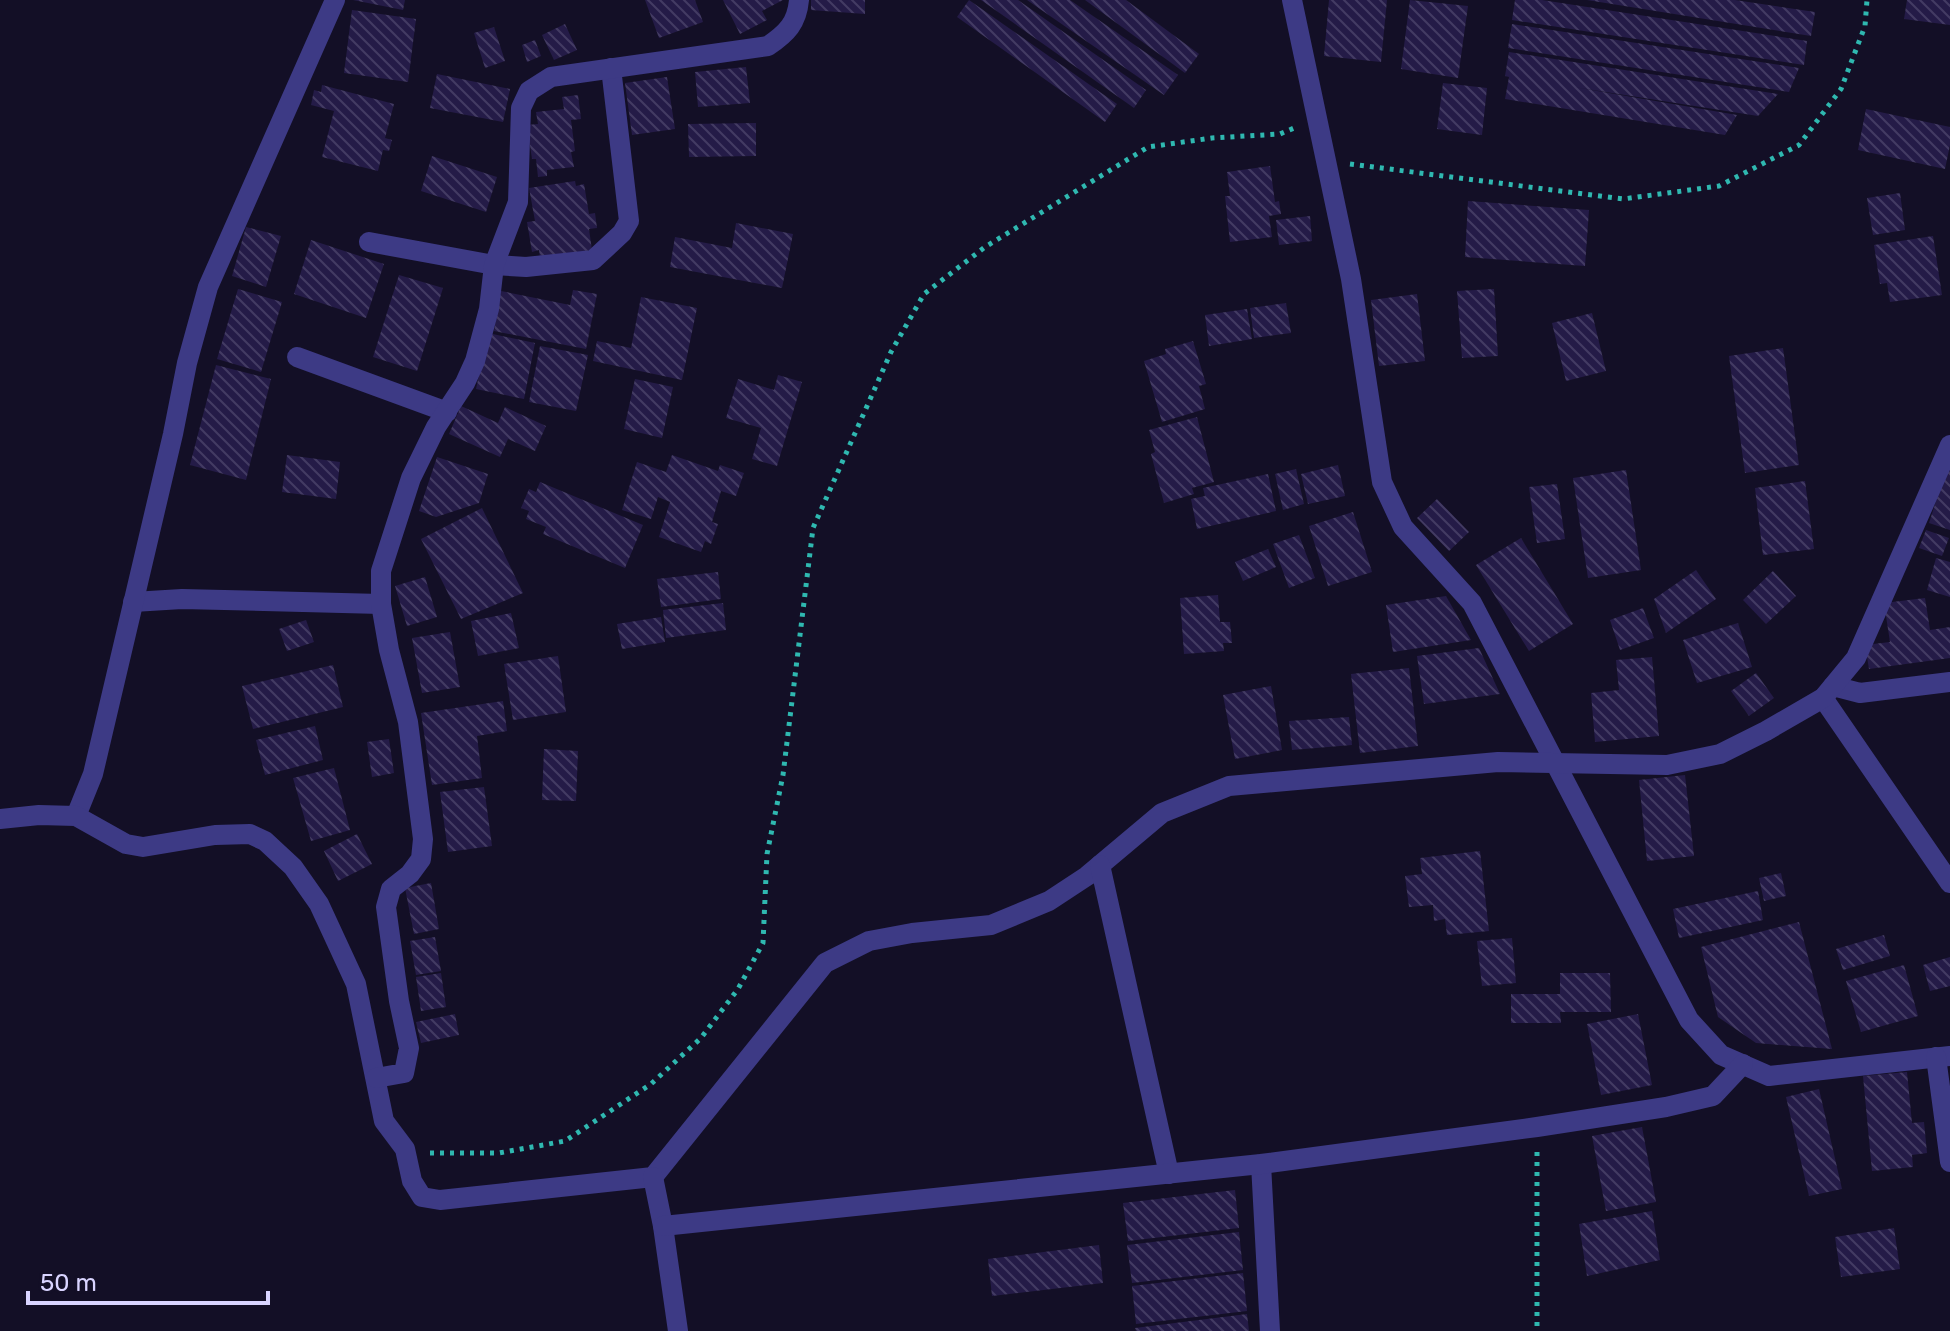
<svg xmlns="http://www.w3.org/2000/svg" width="1950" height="1331" viewBox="0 0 1950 1331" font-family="Rubik,sans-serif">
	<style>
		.building { fill: url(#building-back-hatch) }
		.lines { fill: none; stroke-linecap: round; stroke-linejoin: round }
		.path { stroke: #2fb8b0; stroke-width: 5; stroke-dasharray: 4 6; stroke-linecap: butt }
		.minor { stroke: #3d3a85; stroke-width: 20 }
	</style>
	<defs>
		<pattern id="building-back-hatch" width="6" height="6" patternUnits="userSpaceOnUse" patternTransform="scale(2)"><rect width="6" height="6" fill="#241b47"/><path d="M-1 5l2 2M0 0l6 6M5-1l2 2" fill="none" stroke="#433b63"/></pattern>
	</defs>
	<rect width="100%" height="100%" fill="#130f26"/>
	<g class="building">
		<path d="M 353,0 L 405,0 L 403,10 Z"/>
		<path d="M 645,0 L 695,0 L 703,22 L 659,38 Z"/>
		<path d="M 723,0 L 783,0 L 762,11 L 767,20 L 740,34 Z"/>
		<path d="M 811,0 L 865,0 L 865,14 L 811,10 Z"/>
		<path d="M 969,0 L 1117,104 L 1105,122 L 957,17 Z"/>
		<path d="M 981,0 L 1018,0 L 1146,90 L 1134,108 Z"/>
		<path d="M 1027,0 L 1070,0 L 1178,75 L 1164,95 Z"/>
		<path d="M 1085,0 L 1126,0 L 1199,54 L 1185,73 Z"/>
		<path d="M 1329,0 L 1387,0 L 1381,62 L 1324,56 Z"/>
		<path d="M 1410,0 L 1468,6 L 1458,78 L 1401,69 Z"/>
		<path d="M 1515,0 L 1542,0 L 1807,41 L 1804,65 L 1512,20 Z"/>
		<path d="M 1587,0 L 1735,0 L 1815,12 L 1811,36 Z"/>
		<path d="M 1907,0 L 1950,0 L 1950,25 L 1904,19 Z"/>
		<path d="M 352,10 L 416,19 L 408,82 L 344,73 Z"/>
		<path d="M 565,24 L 577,50 L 554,60 L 542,35 Z"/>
		<path d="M 1512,24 L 1799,68 L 1789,92 L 1508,48 Z"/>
		<path d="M 494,27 L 505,61 L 485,68 L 474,33 Z"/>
		<path d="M 535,40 L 541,56 L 527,62 L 522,45 Z"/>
		<path d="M 1509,52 L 1778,94 L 1758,116 L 1574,87 L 1737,115 L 1725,135 L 1505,99 L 1509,77 L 1505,76 Z"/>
		<path d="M 746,67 L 750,103 L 698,107 L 695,72 Z"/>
		<path d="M 437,74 L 510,89 L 503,122 L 430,108 Z"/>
		<path d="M 667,77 L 675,129 L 632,135 L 625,83 Z"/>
		<path d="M 1443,83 L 1487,88 L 1482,135 L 1437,129 Z"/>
		<path d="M 322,85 L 394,104 L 385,138 L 392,140 L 389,151 L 383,150 L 378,171 L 322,157 L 334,111 L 311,105 L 314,90 L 321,92 Z"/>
		<path d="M 578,95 L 581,119 L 571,120 L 575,151 L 571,152 L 574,167 L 547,170 L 547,176 L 538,177 L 536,159 L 532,159 L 527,125 L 538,124 L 536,112 L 564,109 L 562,97 Z"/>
		<path d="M 1866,109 L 1950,127 L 1950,145 L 1945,169 L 1858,150 Z"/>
		<path d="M 756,123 L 756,156 L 689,157 L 688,124 Z"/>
		<path d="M 432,156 L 497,177 L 486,212 L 421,191 Z"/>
		<path d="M 1270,166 L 1275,202 L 1279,201 L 1281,214 L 1269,216 L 1272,237 L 1230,242 L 1225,196 L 1230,196 L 1227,172 Z"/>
		<path d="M 575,181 L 576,186 L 584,184 L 589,214 L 595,213 L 597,228 L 589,229 L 592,250 L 540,258 L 539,250 L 532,252 L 527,222 L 535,221 L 529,188 Z"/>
		<path d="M 1900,193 L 1905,230 L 1873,235 L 1867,198 Z"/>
		<path d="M 1468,201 L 1589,210 L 1585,266 L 1465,257 Z"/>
		<path d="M 1310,216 L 1312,241 L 1279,245 L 1276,220 Z"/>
		<path d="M 736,223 L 793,234 L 782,288 L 670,267 L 675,237 L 732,248 Z"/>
		<path d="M 246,227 L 281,236 L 266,287 L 232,276 Z"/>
		<path d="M 1933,236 L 1942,295 L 1890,302 L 1887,283 L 1880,284 L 1874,245 Z"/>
		<path d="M 311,240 L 384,264 L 366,318 L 294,294 Z"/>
		<path d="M 399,275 L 443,288 L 417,371 L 373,357 Z"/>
		<path d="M 238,289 L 282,302 L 261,372 L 217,359 Z"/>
		<path d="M 1494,289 L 1498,356 L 1462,358 L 1457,291 Z"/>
		<path d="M 573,290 L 597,294 L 586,349 L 494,331 L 501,291 L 570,305 Z"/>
		<path d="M 1417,294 L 1425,361 L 1379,366 L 1371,300 Z"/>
		<path d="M 641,297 L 697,308 L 682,380 L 593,361 L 597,341 L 631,348 Z"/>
		<path d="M 1286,303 L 1291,333 L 1254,338 L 1250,308 Z"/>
		<path d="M 1247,309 L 1252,339 L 1209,346 L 1205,315 Z"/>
		<path d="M 1592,313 L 1606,371 L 1566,381 L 1552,323 Z"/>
		<path d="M 488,333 L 535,343 L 524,399 L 476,389 Z"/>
		<path d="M 1193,341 L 1206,384 L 1199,386 L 1205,409 L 1162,422 L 1144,361 L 1166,354 L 1165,349 Z"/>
		<path d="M 540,346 L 588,355 L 576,411 L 529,402 Z"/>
		<path d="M 1783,348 L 1799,465 L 1745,473 L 1729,356 Z"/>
		<path d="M 216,365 L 271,379 L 246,480 L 190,465 Z"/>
		<path d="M 778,375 L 802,382 L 777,466 L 752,459 L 761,428 L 726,418 L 738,379 L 774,390 Z"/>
		<path d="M 635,379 L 673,387 L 662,438 L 624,429 Z"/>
		<path d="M 461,406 L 498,423 L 505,407 L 546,426 L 535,451 L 508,439 L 500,457 L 449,434 Z"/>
		<path d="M 1197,417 L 1214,482 L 1192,488 L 1194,494 L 1164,503 L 1151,454 L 1155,452 L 1149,430 Z"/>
		<path d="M 287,455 L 340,462 L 336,499 L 282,492 Z"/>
		<path d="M 672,455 L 718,471 L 720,465 L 744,473 L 736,496 L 721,491 L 712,522 L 718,524 L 711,544 L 705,541 L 701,552 L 659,537 L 670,502 L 658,497 L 651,519 L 622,510 L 637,462 L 666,472 Z"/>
		<path d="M 437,457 L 488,474 L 479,503 L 436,517 L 419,511 Z"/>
		<path d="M 1950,458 L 1950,530 L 1929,523 Z"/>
		<path d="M 1338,465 L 1345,496 L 1308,504 L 1301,474 Z"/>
		<path d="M 1296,469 L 1304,504 L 1283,510 L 1275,474 Z"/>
		<path d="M 1626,470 L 1641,570 L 1588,578 L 1573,478 Z"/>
		<path d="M 1268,474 L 1276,511 L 1197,529 L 1191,499 L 1205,496 L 1203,488 Z"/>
		<path d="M 1805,481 L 1814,549 L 1763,555 L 1755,488 Z"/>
		<path d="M 540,482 L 643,525 L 625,568 L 543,534 L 546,527 L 526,519 L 529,511 L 521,508 L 529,489 L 536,492 Z"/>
		<path d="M 1557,484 L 1565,539 L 1537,543 L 1529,487 Z"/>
		<path d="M 1437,499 L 1469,532 L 1449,551 L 1417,518 Z"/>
		<path d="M 482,508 L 523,593 L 461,619 L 421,539 Z"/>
		<path d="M 1353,512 L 1372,572 L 1328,586 L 1309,526 Z"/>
		<path d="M 1926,530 L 1949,538 L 1942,556 L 1919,548 Z"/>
		<path d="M 1299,535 L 1315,578 L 1289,588 L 1273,544 Z"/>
		<path d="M 1521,538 L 1573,624 L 1529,651 L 1476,565 Z"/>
		<path d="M 1268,549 L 1276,567 L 1243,581 L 1235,562 Z"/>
		<path d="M 1936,558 L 1950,562 L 1950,597 L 1927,590 Z"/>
		<path d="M 1696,570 L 1716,599 L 1666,633 L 1654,599 Z"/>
		<path d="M 1773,571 L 1796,596 L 1766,624 L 1743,600 Z"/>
		<path d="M 718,572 L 721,599 L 661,607 L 657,579 Z"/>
		<path d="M 425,577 L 437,617 L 407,626 L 395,586 Z"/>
		<path d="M 1218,595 L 1220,622 L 1230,622 L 1232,643 L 1223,643 L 1224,651 L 1184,654 L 1180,598 Z"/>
		<path d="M 1446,596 L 1471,640 L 1393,652 L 1386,605 Z"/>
		<path d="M 1925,598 L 1930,630 L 1950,627 L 1950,658 L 1869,669 L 1865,645 L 1890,642 L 1884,603 Z"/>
		<path d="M 723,603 L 726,630 L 666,638 L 663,610 Z"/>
		<path d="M 1643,608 L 1654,638 L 1620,650 L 1610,620 Z"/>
		<path d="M 511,613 L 519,648 L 478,656 L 471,621 Z"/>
		<path d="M 661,617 L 665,642 L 622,649 L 617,624 Z"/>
		<path d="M 306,620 L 314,642 L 287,651 L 279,629 Z"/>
		<path d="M 1738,623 L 1752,667 L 1697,683 L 1683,640 Z"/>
		<path d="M 450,632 L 460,687 L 422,693 L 412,638 Z"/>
		<path d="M 1479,648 L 1500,694 L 1424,704 L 1417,656 Z"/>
		<path d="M 558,656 L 566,712 L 513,720 L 504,664 Z"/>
		<path d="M 1652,657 L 1659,736 L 1595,742 L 1591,693 L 1619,690 L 1616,660 Z"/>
		<path d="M 333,665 L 343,707 L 253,729 L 242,686 Z"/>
		<path d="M 1409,668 L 1418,746 L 1360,753 L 1351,674 Z"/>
		<path d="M 1756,673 L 1774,698 L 1749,716 L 1731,691 Z"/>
		<path d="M 1271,686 L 1282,750 L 1235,759 L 1223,695 Z"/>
		<path d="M 503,701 L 507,731 L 477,736 L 482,778 L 432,785 L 421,713 Z"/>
		<path d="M 1349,717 L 1352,745 L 1292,750 L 1289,721 Z"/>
		<path d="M 315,726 L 323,760 L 265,775 L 256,740 Z"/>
		<path d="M 389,739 L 394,773 L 372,777 L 367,742 Z"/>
		<path d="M 544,749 L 578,751 L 576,801 L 542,800 Z"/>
		<path d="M 334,768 L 350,830 L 311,841 L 293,778 Z"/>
		<path d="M 1685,775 L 1694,856 L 1647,861 L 1639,780 Z"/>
		<path d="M 484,787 L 492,846 L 448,852 L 440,792 Z"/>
		<path d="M 357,834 L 372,864 L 338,881 L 324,851 Z"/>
		<path d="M 1480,851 L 1489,931 L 1447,935 L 1445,919 L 1434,921 L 1433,905 L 1409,907 L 1405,876 L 1422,874 L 1420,858 Z"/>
		<path d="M 1781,873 L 1786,896 L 1764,901 L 1759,878 Z"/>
		<path d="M 431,883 L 439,929 L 414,934 L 405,888 Z"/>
		<path d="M 1758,891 L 1763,920 L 1679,938 L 1673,909 Z"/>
		<path d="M 1799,922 L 1832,1049 L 1756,1043 L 1718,1017 L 1701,947 Z"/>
		<path d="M 1884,935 L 1890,956 L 1843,970 L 1836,949 Z"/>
		<path d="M 435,937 L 441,971 L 416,975 L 410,941 Z"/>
		<path d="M 1512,938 L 1516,983 L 1482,986 L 1477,941 Z"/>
		<path d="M 1950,957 L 1950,986 L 1930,991 L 1923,965 Z"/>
		<path d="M 1904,965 L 1918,1016 L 1861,1032 L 1846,981 Z"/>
		<path d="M 441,973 L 446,1007 L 421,1011 L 416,977 Z"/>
		<path d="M 1560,973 L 1610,973 L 1611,1012 L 1560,1012 L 1561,1023 L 1511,1023 L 1511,994 L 1560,994 Z"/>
		<path d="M 455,1014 L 459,1035 L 421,1043 L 416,1022 Z"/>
		<path d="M 1638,1014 L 1652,1085 L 1601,1095 L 1587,1024 Z"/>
		<path d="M 1907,1072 L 1912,1123 L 1924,1122 L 1927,1153 L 1912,1155 L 1913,1167 L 1872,1171 L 1863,1076 Z"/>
		<path d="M 1819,1089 L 1842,1189 L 1809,1196 L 1786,1097 Z"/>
		<path d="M 1642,1127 L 1656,1202 L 1606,1211 L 1592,1136 Z"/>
		<path d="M 1235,1190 L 1239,1228 L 1128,1241 L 1123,1203 Z"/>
		<path d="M 1652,1211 L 1660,1260 L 1587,1276 L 1579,1224 Z"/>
		<path d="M 1894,1228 L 1900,1269 L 1841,1277 L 1835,1237 Z"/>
		<path d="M 1239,1232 L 1243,1270 L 1132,1283 L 1127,1245 Z"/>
		<path d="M 1099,1245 L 1103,1283 L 992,1296 L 988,1259 Z"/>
		<path d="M 1243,1273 L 1247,1311 L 1136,1324 L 1132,1286 Z"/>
		<path d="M 1247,1314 L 1249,1331 L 1136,1331 L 1135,1328 Z"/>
	</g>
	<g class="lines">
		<g class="path">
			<path d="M 1350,164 L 1623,199 L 1719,186 L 1799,145 L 1841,89 L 1865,26 L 1867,0"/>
			<path d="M 1537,1152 L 1537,1331"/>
			<path d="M 430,1153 L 499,1153 L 565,1141 L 651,1084 L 701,1038 L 738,989 L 763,943 L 767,854 L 783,775 L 813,528 L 891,352 L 924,294 L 985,247 L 1148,147 L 1212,138 L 1280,134 L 1294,128"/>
		</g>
		<g class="minor">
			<path d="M 1292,0 L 1351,279 L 1382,482 L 1403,527 L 1472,603 L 1689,1020 L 1721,1055 L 1769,1076 L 1950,1056"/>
			<path d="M 369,242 L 494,265 L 526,267 L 593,260 L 622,233 L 629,221 L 611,68"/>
			<path d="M 297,357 L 447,412"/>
			<path d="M 133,602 L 182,599 L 381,604"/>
			<path d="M 1833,686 L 1860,693 L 1950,682"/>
			<path d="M 1823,698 L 1950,883"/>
			<path d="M 76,816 L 93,774 L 173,434 L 187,363 L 208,287 L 335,0"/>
			<path d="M 0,819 L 39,815 L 76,816 L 126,844 L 143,847 L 215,835 L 250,834 L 265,841 L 293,867 L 319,904 L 356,984 L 384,1121 L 405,1149 L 412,1181 L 422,1197 L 440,1200 L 653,1177 L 825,963 L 869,941 L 912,933 L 991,925 L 1049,901 L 1087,876 L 1162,813 L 1229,786 L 1498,762 L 1667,765 L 1720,754 L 1766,731 L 1823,698 L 1856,658 L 1950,445"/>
			<path d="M 1100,865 L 1169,1174"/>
			<path d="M 1936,1057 L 1950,1162"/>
			<path d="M 376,1078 L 404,1073 L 409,1048 L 399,1001 L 386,907 L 391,889 L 410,874 L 421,859 L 423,839 L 408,722 L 389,650 L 381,604 L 381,571 L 411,478 L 436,427 L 465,383 L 475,361 L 489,309 L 494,265 L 518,202 L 521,108 L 529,91 L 551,77 L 768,46 C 787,33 797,23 799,0"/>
			<path d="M 1261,1164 L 1270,1331"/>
			<path d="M 653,1177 L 663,1226 L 678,1331"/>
			<path d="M 663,1226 L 1261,1164 L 1537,1127 L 1666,1107 L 1713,1096 L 1743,1064"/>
		</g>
	</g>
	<path d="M28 1291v12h240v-12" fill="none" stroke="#d9d4ff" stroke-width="4"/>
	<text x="40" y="1291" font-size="24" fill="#d9d4ff" stroke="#130f26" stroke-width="6" paint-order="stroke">50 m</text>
</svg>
